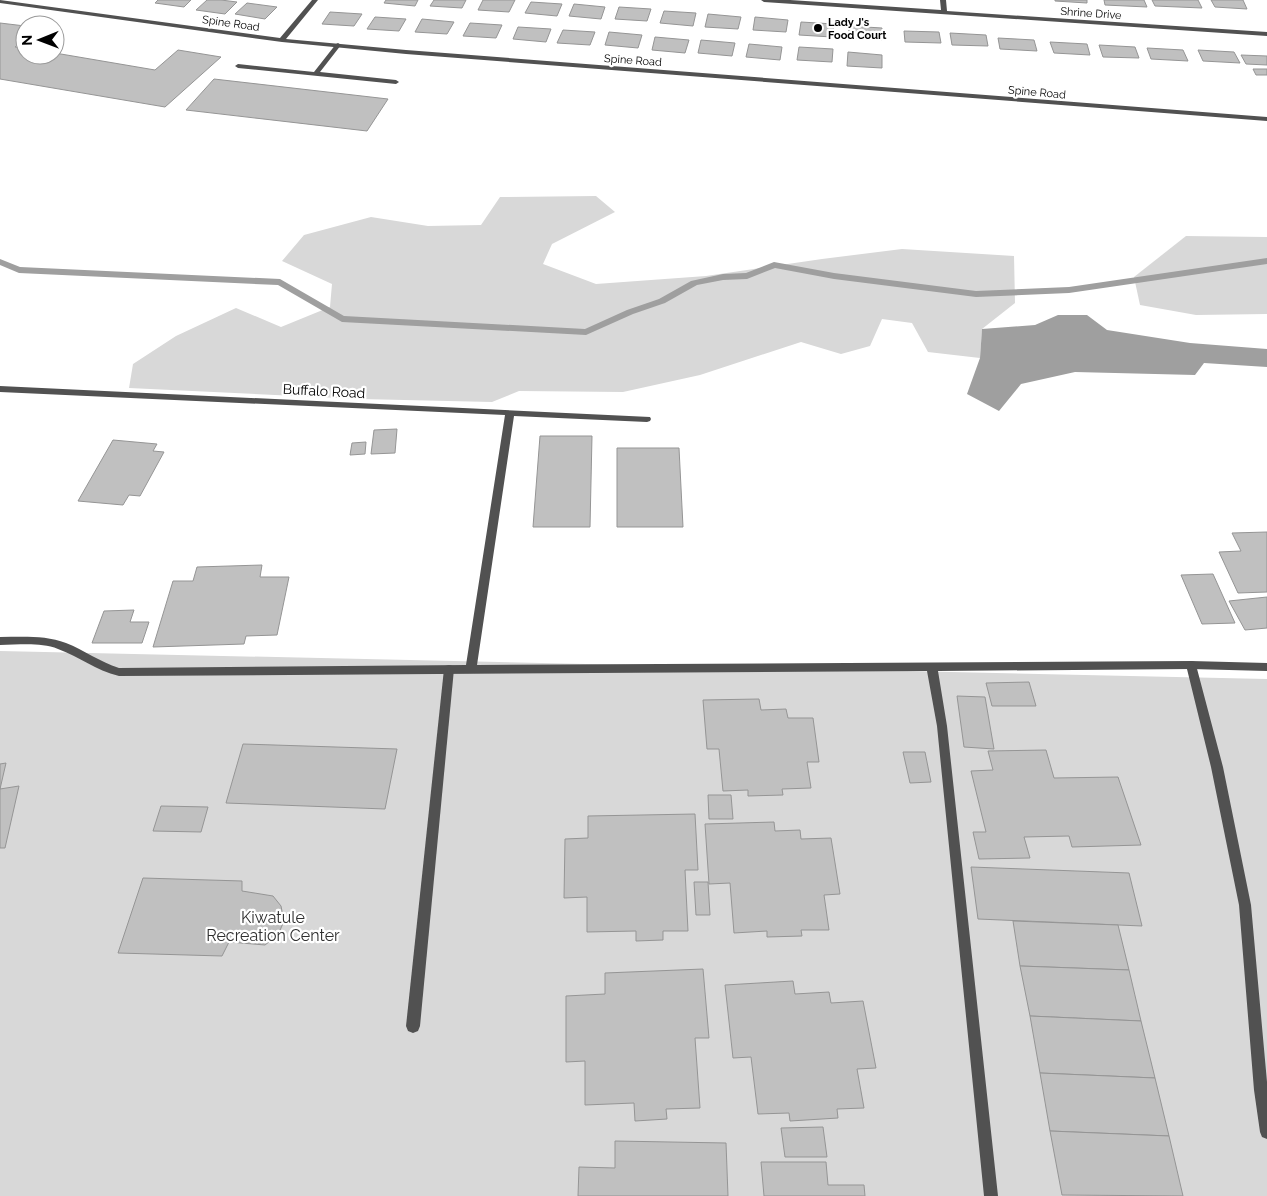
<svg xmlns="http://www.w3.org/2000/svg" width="1267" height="1196" viewBox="0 0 1267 1196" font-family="Raleway,sans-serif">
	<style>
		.green { fill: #d8d8d8 }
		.water { fill: #9f9f9f }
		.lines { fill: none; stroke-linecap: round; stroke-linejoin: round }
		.stream { fill: #9f9f9f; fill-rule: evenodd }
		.building { fill: #c0c0c0; stroke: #959595 }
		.service { fill: #515151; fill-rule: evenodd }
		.minor { fill: #515151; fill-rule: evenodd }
		.poi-dot { fill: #000; stroke: #fff; stroke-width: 2 }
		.labels { text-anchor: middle; stroke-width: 4.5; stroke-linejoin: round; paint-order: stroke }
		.far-street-label { font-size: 11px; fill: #000; stroke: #fff }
		.far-poi-label { font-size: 11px; font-weight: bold; fill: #000; stroke: #fff; text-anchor: start }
		.street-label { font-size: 14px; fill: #000; stroke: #fff }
		.near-park-label { font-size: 16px; fill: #2f2f2f; stroke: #fff }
	</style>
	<rect width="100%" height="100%" fill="#fff"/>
	<g class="green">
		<path d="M 596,196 L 615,212 L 552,244 L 543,264 L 596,284 L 706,276 L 822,259 L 902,249 L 1014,256 L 1015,303 L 982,329 L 980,358 L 928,352 L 912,323 L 882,319 L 870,346 L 841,354 L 801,342 L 700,375 L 623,392 L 519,391 L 492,402 L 360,399 L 129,388 L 133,364 L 176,336 L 236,308 L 281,327 L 330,307 L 332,284 L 282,261 L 304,235 L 371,217 L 428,226 L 481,225 L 500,197 Z"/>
		<path d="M 1186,236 L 1267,237 L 1267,314 L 1196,315 L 1140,305 L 1134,277 Z"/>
		<path d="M 0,651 L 1267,679 L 1267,1196 L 0,1196 Z"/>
	</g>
	<path class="water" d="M 1058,315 L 1087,315 L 1107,330 L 1190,343 L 1267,349 L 1267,367 L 1204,363 L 1195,375 L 1075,372 L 1021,384 L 999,411 L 967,394 L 980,358 L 982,329 L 1035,325 Z"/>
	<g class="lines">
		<path class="stream" d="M 1267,258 L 1267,264 L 1069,293 L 976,297 L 834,279 L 775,268 L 747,279 L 723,280 L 697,285 L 665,303 L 633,314 L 586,335 L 342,322 L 278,285 L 19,273 L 0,265 L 0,259 L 20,267 L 280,279 L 344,316 L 585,329 L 627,310 L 659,299 L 691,281 L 723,274 L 746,273 L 774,262 L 834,273 L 976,291 L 1069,287 Z"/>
	</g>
	<g class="building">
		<path d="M 158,0 L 191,0 L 184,7 L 155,3 Z"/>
		<path d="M 207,0 L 221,0 L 237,2 L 225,14 L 196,10 Z"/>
		<path d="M 386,0 L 418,0 L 415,6 L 384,3 Z"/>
		<path d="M 434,0 L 466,0 L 462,8 L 430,6 Z"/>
		<path d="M 483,0 L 515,0 L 509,12 L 478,10 Z"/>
		<path d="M 1055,0 L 1087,0 L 1087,3 L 1055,1 Z"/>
		<path d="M 1104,0 L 1144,0 L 1147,7 L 1105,5 Z"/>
		<path d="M 1152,0 L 1198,0 L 1202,8 L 1155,6 Z"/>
		<path d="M 1211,0 L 1243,0 L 1247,9 L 1215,7 Z"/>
		<path d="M 531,2 L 562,4 L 557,16 L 525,13 Z"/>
		<path d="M 247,3 L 277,7 L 265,19 L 235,14 Z"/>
		<path d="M 574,4 L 605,7 L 601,19 L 569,16 Z"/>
		<path d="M 619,7 L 651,9 L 647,21 L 615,19 Z"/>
		<path d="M 664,11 L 696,13 L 693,26 L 660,23 Z"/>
		<path d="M 330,12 L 362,14 L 354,26 L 322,24 Z"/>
		<path d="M 708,14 L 741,17 L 738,29 L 705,27 Z"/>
		<path d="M 375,17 L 406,19 L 399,31 L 367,29 Z"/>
		<path d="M 755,17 L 788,20 L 786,32 L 753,30 Z"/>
		<path d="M 422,19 L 454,22 L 447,34 L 415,32 Z"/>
		<path d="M 801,22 L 834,24 L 832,37 L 799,35 Z"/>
		<path d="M 0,23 L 25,26 L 25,39 L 15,47 L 25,48 L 25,55 L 55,55 L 55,53 L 155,70 L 178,50 L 221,57 L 165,107 L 0,79 Z"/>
		<path d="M 470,23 L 502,25 L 496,38 L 463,36 Z"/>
		<path d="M 849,26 L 882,28 L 882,40 L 848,38 Z"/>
		<path d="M 518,27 L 551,29 L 546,42 L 513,39 Z"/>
		<path d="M 563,30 L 595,32 L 590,45 L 557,43 Z"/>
		<path d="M 904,31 L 939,32 L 941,43 L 905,42 Z"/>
		<path d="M 609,32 L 642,35 L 638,48 L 605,45 Z"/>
		<path d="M 950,33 L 986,35 L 988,46 L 952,45 Z"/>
		<path d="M 655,37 L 689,40 L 685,53 L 652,50 Z"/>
		<path d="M 998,38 L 1034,40 L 1037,51 L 1000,49 Z"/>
		<path d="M 701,40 L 735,43 L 732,56 L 698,53 Z"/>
		<path d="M 1050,42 L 1087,44 L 1090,55 L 1054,53 Z"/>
		<path d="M 749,44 L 782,47 L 780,60 L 746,57 Z"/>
		<path d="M 1099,45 L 1135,47 L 1139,58 L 1103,57 Z"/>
		<path d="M 799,47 L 833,49 L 832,62 L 797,60 Z"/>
		<path d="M 1147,48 L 1183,50 L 1188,61 L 1151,59 Z"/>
		<path d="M 1198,50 L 1234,52 L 1240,63 L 1203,61 Z"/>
		<path d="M 848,52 L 882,55 L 882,68 L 847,66 Z"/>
		<path d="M 1241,55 L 1267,56 L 1267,65 L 1246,64 Z"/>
		<path d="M 1253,69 L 1267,69 L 1267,75 L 1256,75 Z"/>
		<path d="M 214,79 L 388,99 L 367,131 L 186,110 Z"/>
		<path d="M 397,429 L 395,453 L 371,454 L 374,430 Z"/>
		<path d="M 540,436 L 592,436 L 590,527 L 533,527 Z"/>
		<path d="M 113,440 L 157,444 L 153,451 L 164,452 L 140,496 L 129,495 L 123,505 L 78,501 Z"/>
		<path d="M 366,442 L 365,454 L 350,455 L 352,443 Z"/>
		<path d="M 617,448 L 679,448 L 683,527 L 617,527 Z"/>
		<path d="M 1267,532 L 1267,592 L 1238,593 L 1219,552 L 1241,551 L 1232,533 Z"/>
		<path d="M 262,565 L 260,577 L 289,577 L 277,635 L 246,636 L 244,644 L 153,647 L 173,581 L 193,581 L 197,567 Z"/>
		<path d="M 1213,574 L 1235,623 L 1202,624 L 1181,575 Z"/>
		<path d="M 1267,597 L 1267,628 L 1245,630 L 1229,601 Z"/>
		<path d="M 134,610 L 130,622 L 149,622 L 142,643 L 92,643 L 104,611 Z"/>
		<path d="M 1029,682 L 1036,706 L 992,706 L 986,683 Z"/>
		<path d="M 957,696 L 985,697 L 994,749 L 964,747 Z"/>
		<path d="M 759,699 L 761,710 L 786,709 L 788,718 L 813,718 L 819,762 L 807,762 L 811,788 L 782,789 L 783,795 L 748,796 L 748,790 L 723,791 L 719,749 L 707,749 L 703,700 Z"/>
		<path d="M 243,744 L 397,749 L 385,809 L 226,803 Z"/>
		<path d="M 1046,750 L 1054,778 L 1118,777 L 1141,845 L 1072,847 L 1069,836 L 1024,837 L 1030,858 L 979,859 L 973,832 L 986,832 L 971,771 L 993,770 L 988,751 Z"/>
		<path d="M 903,752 L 925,752 L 931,782 L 910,783 Z"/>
		<path d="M 6,763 L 0,789 L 19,786 L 5,848 L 0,848 L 0,764 Z"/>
		<path d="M 708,795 L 731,795 L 733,819 L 709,819 Z"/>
		<path d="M 161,806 L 208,807 L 201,832 L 153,831 Z"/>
		<path d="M 695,814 L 698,870 L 685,870 L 688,931 L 663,931 L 663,940 L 636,941 L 636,931 L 587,932 L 587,897 L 564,898 L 565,839 L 588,838 L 588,816 Z"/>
		<path d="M 774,822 L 775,831 L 800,830 L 801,839 L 831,838 L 840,894 L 824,895 L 829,930 L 801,930 L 802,936 L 767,937 L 767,931 L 734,933 L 730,883 L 709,884 L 705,824 Z"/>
		<path d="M 971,867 L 1129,873 L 1142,926 L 978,919 Z"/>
		<path d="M 143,878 L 242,881 L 242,891 L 273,896 L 281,906 L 284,921 L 278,935 L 265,945 L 229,942 L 222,956 L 118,953 Z"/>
		<path d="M 694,882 L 708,882 L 710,915 L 696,915 Z"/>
		<path d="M 1013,921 L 1118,925 L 1129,970 L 1020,966 Z"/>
		<path d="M 1020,966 L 1129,970 L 1141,1021 L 1030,1016 Z"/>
		<path d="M 703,969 L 709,1038 L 695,1038 L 700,1108 L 666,1109 L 667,1119 L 635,1121 L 634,1103 L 585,1105 L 585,1061 L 566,1062 L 566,996 L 605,994 L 605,973 Z"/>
		<path d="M 793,981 L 795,994 L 829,992 L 831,1003 L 863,1001 L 876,1068 L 857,1069 L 864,1108 L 837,1109 L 838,1118 L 790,1121 L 789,1113 L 758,1114 L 751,1057 L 733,1058 L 725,985 Z"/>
		<path d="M 1030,1016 L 1141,1021 L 1155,1078 L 1040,1073 Z"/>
		<path d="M 1040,1073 L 1155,1078 L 1169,1136 L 1050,1131 Z"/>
		<path d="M 823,1127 L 827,1157 L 785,1157 L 781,1128 Z"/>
		<path d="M 1050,1131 L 1169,1136 L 1183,1196 L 1062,1195 Z"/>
		<path d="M 615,1141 L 726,1143 L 728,1196 L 578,1196 L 579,1167 L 615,1168 Z"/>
		<path d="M 761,1162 L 826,1162 L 828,1185 L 864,1185 L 865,1196 L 764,1196 Z"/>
	</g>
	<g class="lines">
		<g class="service">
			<path d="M 338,43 L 341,45 L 320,72 L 396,80 L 399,82 L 396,84 L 238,68 L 235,66 L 238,64 L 314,72 L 336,44 Z"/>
			<path d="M 1191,661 L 1195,662 L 1196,665 L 1223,767 L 1251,905 L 1267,1082 L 1267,1139 L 1262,1137 L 1260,1132 L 1254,1090 L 1239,905 L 1211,767 L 1186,665 L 1187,662 Z"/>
			<path d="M 449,665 L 453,666 L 454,669 L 420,1026 L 418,1031 L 413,1033 L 408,1031 L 406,1026 L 444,669 L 445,666 Z"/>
		</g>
		<g class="minor">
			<path d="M 0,0 L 280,38 L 312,0 L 318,0 L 286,39 L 406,50 L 1267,117 L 1267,121 L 406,54 L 282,42 L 0,3 Z"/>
			<path d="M 761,0 L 790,0 L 941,10 L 940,0 L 946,0 L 947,11 L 1267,32 L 1267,36 L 764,2 Z"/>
			<path d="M 0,386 L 650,417 L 651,419 L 650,421 L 647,422 L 514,416 L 477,665 L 1191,661 L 1267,663 L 1267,671 L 1191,669 L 938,671 L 947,726 L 998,1196 L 984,1196 L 937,726 L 927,671 L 119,676 C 95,670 80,657 58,649 C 40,642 19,645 0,645 L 0,637 C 22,637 45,635 66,643 C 84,650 100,662 119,668 L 466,665 L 505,415 L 0,392 Z"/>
		</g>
	</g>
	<circle class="poi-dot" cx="818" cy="28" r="5"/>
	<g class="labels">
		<g class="far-street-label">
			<text transform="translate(1091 13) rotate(4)" y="4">Shrine Drive</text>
			<text transform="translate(231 23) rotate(8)" y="4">Spine Road</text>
			<text transform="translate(633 60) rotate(4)" y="4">Spine Road</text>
			<text transform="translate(1037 92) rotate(5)" y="4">Spine Road</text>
		</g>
		<g class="far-poi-label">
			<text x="828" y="26">Lady J's<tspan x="828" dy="13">Food Court</tspan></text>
		</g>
		<g class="street-label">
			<text transform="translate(324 391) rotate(3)" y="5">Buffalo Road</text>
		</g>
		<g class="near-park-label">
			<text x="273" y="923">Kiwatule<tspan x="273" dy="18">Recreation Center</tspan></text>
		</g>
	</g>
	<g transform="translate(40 40) rotate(269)"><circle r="24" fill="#ffffff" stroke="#999999"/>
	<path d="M0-4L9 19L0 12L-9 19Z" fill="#000000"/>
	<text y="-8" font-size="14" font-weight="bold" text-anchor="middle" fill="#000000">N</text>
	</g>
</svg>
